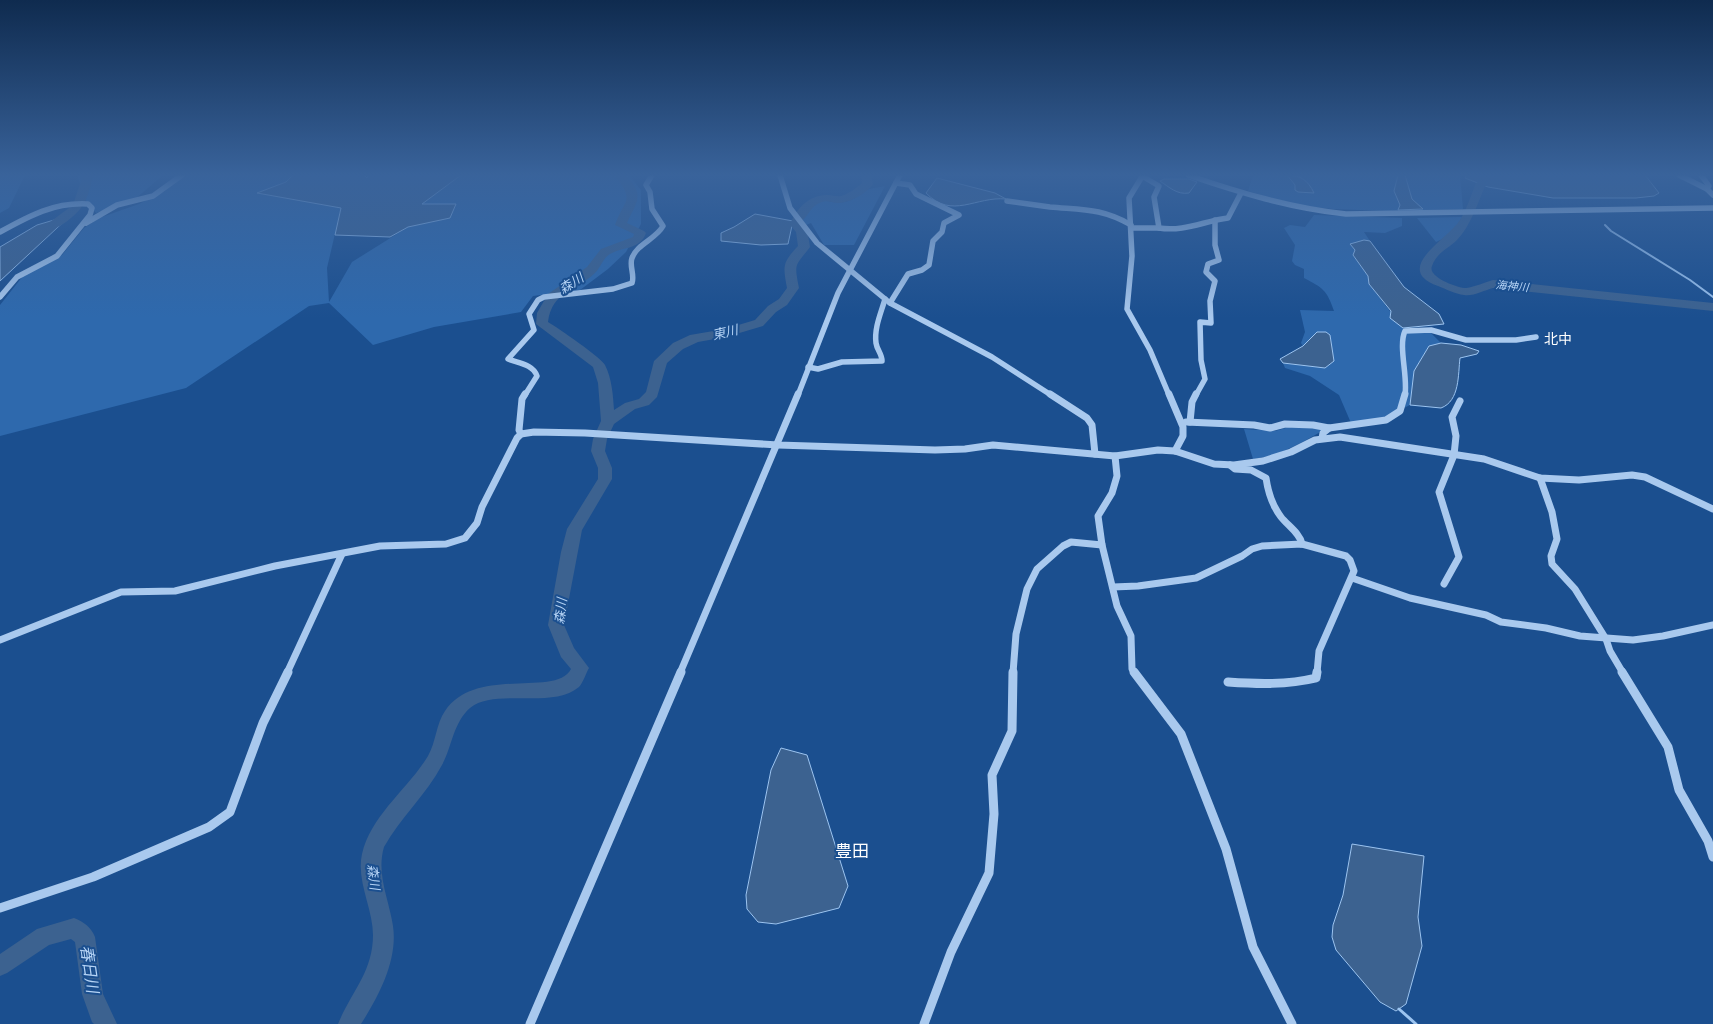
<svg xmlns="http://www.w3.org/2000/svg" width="1713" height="1024" viewBox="0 0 1713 1024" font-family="Commissioner,'Noto Sans JP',sans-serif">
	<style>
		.green { fill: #2e69ad }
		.water { fill: #3c6290; stroke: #9cc4f0 }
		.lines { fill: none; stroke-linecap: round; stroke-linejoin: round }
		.stream-far1 { stroke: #9cc4f0; stroke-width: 2 }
		.stream { stroke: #9cc4f0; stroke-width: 3 }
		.river { fill: #3c6290; fill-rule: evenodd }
		.minor-far2 { stroke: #a9c9ee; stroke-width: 5.5 }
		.minor-far1 { stroke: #a9c9ee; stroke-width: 7 }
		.minor { stroke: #a9c9ee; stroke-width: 9 }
		.labels { text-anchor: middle; stroke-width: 4; stroke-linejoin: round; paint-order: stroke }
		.far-water-label { font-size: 11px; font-style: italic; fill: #b5d3f5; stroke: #1b4f8f }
		.water-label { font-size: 13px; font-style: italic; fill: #b5d3f5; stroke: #1b4f8f }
		.quarter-label { font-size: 14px; fill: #fff; stroke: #1b4f8f }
		.near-water-label { font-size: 16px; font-style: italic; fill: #b5d3f5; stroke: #1b4f8f }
		.near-quarter-label { font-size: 17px; fill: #fff; stroke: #1b4f8f }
	</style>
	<rect width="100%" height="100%" fill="#1b4f8f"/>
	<g class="green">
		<path d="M 0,175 L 31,175 L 24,177 L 9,208 L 0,213 Z"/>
		<path d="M 77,175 L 163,175 L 134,200 L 96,213 L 86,201 Z"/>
		<path d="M 181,175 L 293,175 L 286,182 L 258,193 L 341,208 L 327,268 L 329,302 L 352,262 L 408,227 L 450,218 L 421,204 L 460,175 L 629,175 L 641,190 L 641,224 L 626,252 L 608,269 L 580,290 L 533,296 L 521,312 L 434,327 L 373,345 L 329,303 L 309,306 L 186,388 L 0,436 L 0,305 L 23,276 L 62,255 L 84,228 L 99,218 L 139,204 L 165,191 Z"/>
		<path d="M 1253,175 L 1460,175 L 1463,209 L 1386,211 L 1333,209 L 1295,205 L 1248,191 Z"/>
		<path d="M 885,186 L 854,245 L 824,245 L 811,223 L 806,225 L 802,220 C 819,185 827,210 851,200 C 857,198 863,192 869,189 C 874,188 880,187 885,186 Z"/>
		<path d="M 1314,215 L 1402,218 L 1402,226 L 1385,233 L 1364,232 L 1370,241 L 1363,240 L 1355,250 L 1353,255 L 1368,276 L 1369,284 L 1403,328 L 1431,333 L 1441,343 L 1429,346 L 1414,371 L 1410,405 L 1378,421 L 1351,423 L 1339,395 L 1310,376 L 1285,368 L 1283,363 L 1325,368 L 1334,361 L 1330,335 L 1326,332 L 1317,332 L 1303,346 L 1301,343 L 1305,332 L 1300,310 L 1334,311 C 1327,290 1323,288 1304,278 L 1304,269 L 1295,265 L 1292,261 L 1295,245 L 1284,228 L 1290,225 L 1305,227 Z"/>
		<path d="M 1462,217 C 1455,230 1450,236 1436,242 L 1417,218 Z"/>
		<path d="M 1289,427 L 1314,427 L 1324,430 C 1301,443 1280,456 1253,459 L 1244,429 L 1275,431 Z"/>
	</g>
	<g class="water">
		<path d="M 293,175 L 364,175 L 367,178 L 368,175 L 461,175 L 422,204 L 456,204 L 450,218 L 408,227 L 390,237 L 335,235 L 341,208 L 257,193 L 286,182 Z"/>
		<path d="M 1287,175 C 1300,175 1308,180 1314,193 L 1298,192 L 1295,190 L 1295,185 Z"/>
		<path d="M 1398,175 L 1405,175 L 1412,199 L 1423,209 L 1398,210 L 1400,205 L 1394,191 Z"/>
		<path d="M 1467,175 L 1645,175 L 1659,193 L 1654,196 L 1636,198 L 1553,198 L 1488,187 L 1465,178 Z"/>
		<path d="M 937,178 L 995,193 L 1006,199 C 976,196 952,220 926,193 Z"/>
		<path d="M 1164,179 L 1189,179 L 1197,182 L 1189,193 C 1177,195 1169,187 1160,181 Z"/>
		<path d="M 755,214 L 793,221 L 788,244 L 761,245 L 721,241 L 721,233 L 734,227 Z"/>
		<path d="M 71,215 L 0,281 L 0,247 L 37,225 Z"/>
		<path d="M 1364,240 L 1370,241 L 1404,287 L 1439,314 L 1444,324 L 1403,328 L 1390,318 L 1391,311 L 1369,284 L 1368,276 L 1353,255 L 1355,250 L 1350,244 Z"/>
		<path d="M 1317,332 L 1326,332 L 1330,335 L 1334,361 L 1325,368 L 1283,363 L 1280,359 L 1303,346 Z"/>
		<path d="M 1441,343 L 1461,345 L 1479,351 L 1477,354 L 1460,358 C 1458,374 1460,401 1441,408 L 1410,405 L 1414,371 L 1429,346 Z"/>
		<path d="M 781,748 L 807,755 L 848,886 L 839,908 L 776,924 L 758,922 L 747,909 L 746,895 L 771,770 Z"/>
		<path d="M 1352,844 L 1424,856 L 1418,917 L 1422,946 L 1406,1004 L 1396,1011 L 1380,1002 L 1336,950 L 1332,937 L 1333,925 L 1343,895 Z"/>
	</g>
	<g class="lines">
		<path class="stream-far1" d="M 1605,225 L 1611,231 L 1690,280 L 1713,297"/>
		<path class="stream" d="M 1399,1009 L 1416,1024"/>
		<g class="river">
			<path d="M 83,175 L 93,175 C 88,199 84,210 63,224 C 57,227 53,231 46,229 L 44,227 L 46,225 L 73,205 Z"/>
			<path d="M 615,175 L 626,175 C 645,196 637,201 627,223 L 644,231 L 646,233 C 640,250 624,246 610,254 C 603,258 601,267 595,273 C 576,291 552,291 548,322 C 558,328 602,358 605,365 C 612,379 613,395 614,410 L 625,403 L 639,399 L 646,392 L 654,361 L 673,343 L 690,335 L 725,329 L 755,320 L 768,306 L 779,299 L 787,288 C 783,266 782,263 798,246 L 796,232 L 790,225 C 795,210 809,194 828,195 C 833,195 836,197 841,196 C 849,194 856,188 862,183 L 861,175 L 871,175 L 873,184 C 867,193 850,203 838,203 C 832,203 828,200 822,202 C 811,205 809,215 802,221 L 808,235 L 810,247 C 795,267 794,262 799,288 L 787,305 L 776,312 L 763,326 L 726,337 L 698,342 L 683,349 L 667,363 L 657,397 L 649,405 L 635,409 L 614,424 L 607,439 L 605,451 L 612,468 L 612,479 L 582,530 L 564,625 L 574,648 L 589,668 C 586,673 583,683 579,687 C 552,710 495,687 470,708 C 453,723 452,747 442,765 C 426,795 400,818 384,847 C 376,874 389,899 393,926 C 398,960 379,996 361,1024 L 338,1024 C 351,992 373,972 373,935 C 373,908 356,881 362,854 C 371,815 408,789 428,756 C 436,742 436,724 445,711 C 476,665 556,698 571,669 L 561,657 L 548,625 L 561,552 L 567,529 L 598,479 L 598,468 L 591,451 L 593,439 L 601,421 L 598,383 L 593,367 L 536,324 L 537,313 L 548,294 L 587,267 L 601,249 L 633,237 L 634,234 L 615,225 C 625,197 635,203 615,175 Z"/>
			<path d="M 1481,180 L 1499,180 L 1504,183 L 1499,186 L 1485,186 C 1477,205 1471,225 1457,240 C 1448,249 1437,252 1432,266 C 1427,277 1458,288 1466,288 C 1475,287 1485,282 1493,280 L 1713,303 L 1713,311 L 1493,288 C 1485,290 1472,297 1464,295 C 1455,294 1446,289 1438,286 C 1391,269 1448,239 1460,220 C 1467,209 1471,195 1476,183 Z"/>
			<path d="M 74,918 C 84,922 91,927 95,937 L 103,994 L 117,1024 L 94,1024 L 92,1022 L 82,994 L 75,942 L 71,939 L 49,945 L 7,973 L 0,976 L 0,954 L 37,929 Z"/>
		</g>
		<g class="minor-far2">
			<path d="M 780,175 L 790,208 L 817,243 L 890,303 L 992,357 L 1051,395"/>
			<path d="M 1143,175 L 1129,198 L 1132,256 L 1127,309 L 1150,350 L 1169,395"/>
			<path d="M 1188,175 C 1240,193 1291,208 1346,214 L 1713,208"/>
			<path d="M 1679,175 L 1707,189 L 1713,195"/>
			<path d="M 1701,175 L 1709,186 L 1707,189"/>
			<path d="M 1142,176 L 1159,186 L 1154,197 L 1159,228 C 1184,232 1204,221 1228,218 L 1241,193"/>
			<path d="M 1007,201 C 1021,203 1036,205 1050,207 C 1082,210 1102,208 1131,225"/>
			<path d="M 86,223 L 117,205 L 153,196 L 182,175"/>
			<path d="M 1131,228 L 1159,228"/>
			<path d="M 0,232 C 29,216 54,202 88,204 L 92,208 L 90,215 L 57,256 L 17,277 L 0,297"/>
			<path d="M 890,303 L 908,274 L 922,270 L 929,265 L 933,241 L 942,232 L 944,223 L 959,215 L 916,194 L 910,185 L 896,183"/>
			<path d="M 808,367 L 818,369 L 842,362 L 882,361 C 882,354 877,350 876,343 C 874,328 881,313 885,299"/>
			<path d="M 525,395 L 537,376 C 533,364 518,363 508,359 L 534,330 L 529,314 L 538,300 L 544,297 L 613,289 L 632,283 C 635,275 629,266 632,258 C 637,244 656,239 663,226 L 652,209 L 650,192 L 646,185 L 652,175"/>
			<path d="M 798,395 L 838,293 L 900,175"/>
			<path d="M 1196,395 L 1205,379 L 1201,360 L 1200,322 L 1211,323 L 1210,301 L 1215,281 L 1206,272 L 1208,264 L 1219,260 L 1215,245 L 1215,220"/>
			<path d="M 1405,395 C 1408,376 1398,346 1405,331 L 1431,330 L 1466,340 L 1516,340 L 1536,337"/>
		</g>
		<g class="minor-far1">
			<path d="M 1050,394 L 1087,418 L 1092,425 L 1095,454"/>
			<path d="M 1169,394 L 1183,427 L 1183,436 L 1175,451"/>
			<path d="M 1186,422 L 1254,425 L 1270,428 L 1285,424 L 1313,425 L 1329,428"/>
			<path d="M 1190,422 L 1192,402 L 1196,394"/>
			<path d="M 521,434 L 519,430 L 522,399 L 525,394"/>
			<path d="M 1322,438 L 1323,433 L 1329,428 L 1386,420 L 1400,411 L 1405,394"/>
			<path d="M 1115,456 L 1117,476 L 1112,493 L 1098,516 L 1102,545 L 1117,606 L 1131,636 L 1132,669 L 1135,673"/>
			<path d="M 1230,465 L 1235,469 L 1251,470 L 1266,478 C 1268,492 1272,505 1281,517 C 1287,525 1300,533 1302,544"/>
			<path d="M 1540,478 L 1552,512 L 1557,539 L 1551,556 L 1552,564 L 1575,589 L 1606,639 L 1610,651 L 1623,673"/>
			<path d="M 1352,578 L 1410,598 L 1486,615 L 1501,622 L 1546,628 L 1580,636 L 1633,640 L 1663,636 L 1713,625"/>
			<path d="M 1444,584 L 1459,557 L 1439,492 L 1454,455 L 1456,436 L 1452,417 L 1460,401"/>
			<path d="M 1113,587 L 1138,586 L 1196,578 L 1242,556 L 1252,549 L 1262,546 L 1302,544 L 1346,556 L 1350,560 L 1354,571 L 1319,651 L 1317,673"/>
			<path d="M 0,640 L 121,592 L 175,591 L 275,566 L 380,546 L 446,544 L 465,538 L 477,523 L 482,507 L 517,438 L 521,434 L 534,432 L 585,433 L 778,445 L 935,450 L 965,449 L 993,445 L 1115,456 L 1158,450 L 1175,451 L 1214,464 L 1234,465 L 1263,461 L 1291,452 L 1315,440 L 1340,437 L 1484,459 L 1540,478 L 1579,480 L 1632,475 L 1645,477 L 1713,509"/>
			<path d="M 287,673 L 342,554"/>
			<path d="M 680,673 L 798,394"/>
			<path d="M 1013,673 L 1016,634 L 1027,589 L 1037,569 L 1063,546 L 1071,542 L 1102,545"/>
		</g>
		<g class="minor">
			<path d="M 1134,672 L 1181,734 L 1226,849 L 1253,947 L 1292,1024"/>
			<path d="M 1622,672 L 1668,747 L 1679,790 L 1708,841 L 1713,857"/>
			<path d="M 1228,682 C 1257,684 1287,685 1316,678 L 1317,672"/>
			<path d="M 0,908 L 93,877 L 209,827 L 230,812 L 263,723 L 288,672"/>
			<path d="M 530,1024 L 681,672"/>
			<path d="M 924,1024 L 951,952 L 989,873 L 994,814 L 992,775 L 1012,731 L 1013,672"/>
		</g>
	</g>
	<linearGradient id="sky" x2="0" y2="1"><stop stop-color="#0f2b4f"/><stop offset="0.55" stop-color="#39639b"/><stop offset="1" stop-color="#39639b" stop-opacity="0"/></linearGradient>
	<rect width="1713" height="318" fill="url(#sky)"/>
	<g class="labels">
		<g class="far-water-label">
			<text transform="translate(1512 286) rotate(5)" y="4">海神川</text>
		</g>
		<g class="water-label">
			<text transform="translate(571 283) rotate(-33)" y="5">森川</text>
			<text transform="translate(725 332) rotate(-13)" y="5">東川</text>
			<text transform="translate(560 611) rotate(-83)" y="5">森川</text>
			<text transform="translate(374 877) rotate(83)" y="5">森川</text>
		</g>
		<g class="quarter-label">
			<text x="1558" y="344">北中</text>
		</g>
		<g class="near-water-label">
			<text transform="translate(90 969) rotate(82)" y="6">春日川</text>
		</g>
		<g class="near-quarter-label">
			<text x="852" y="857">豊田</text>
		</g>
	</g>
</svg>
